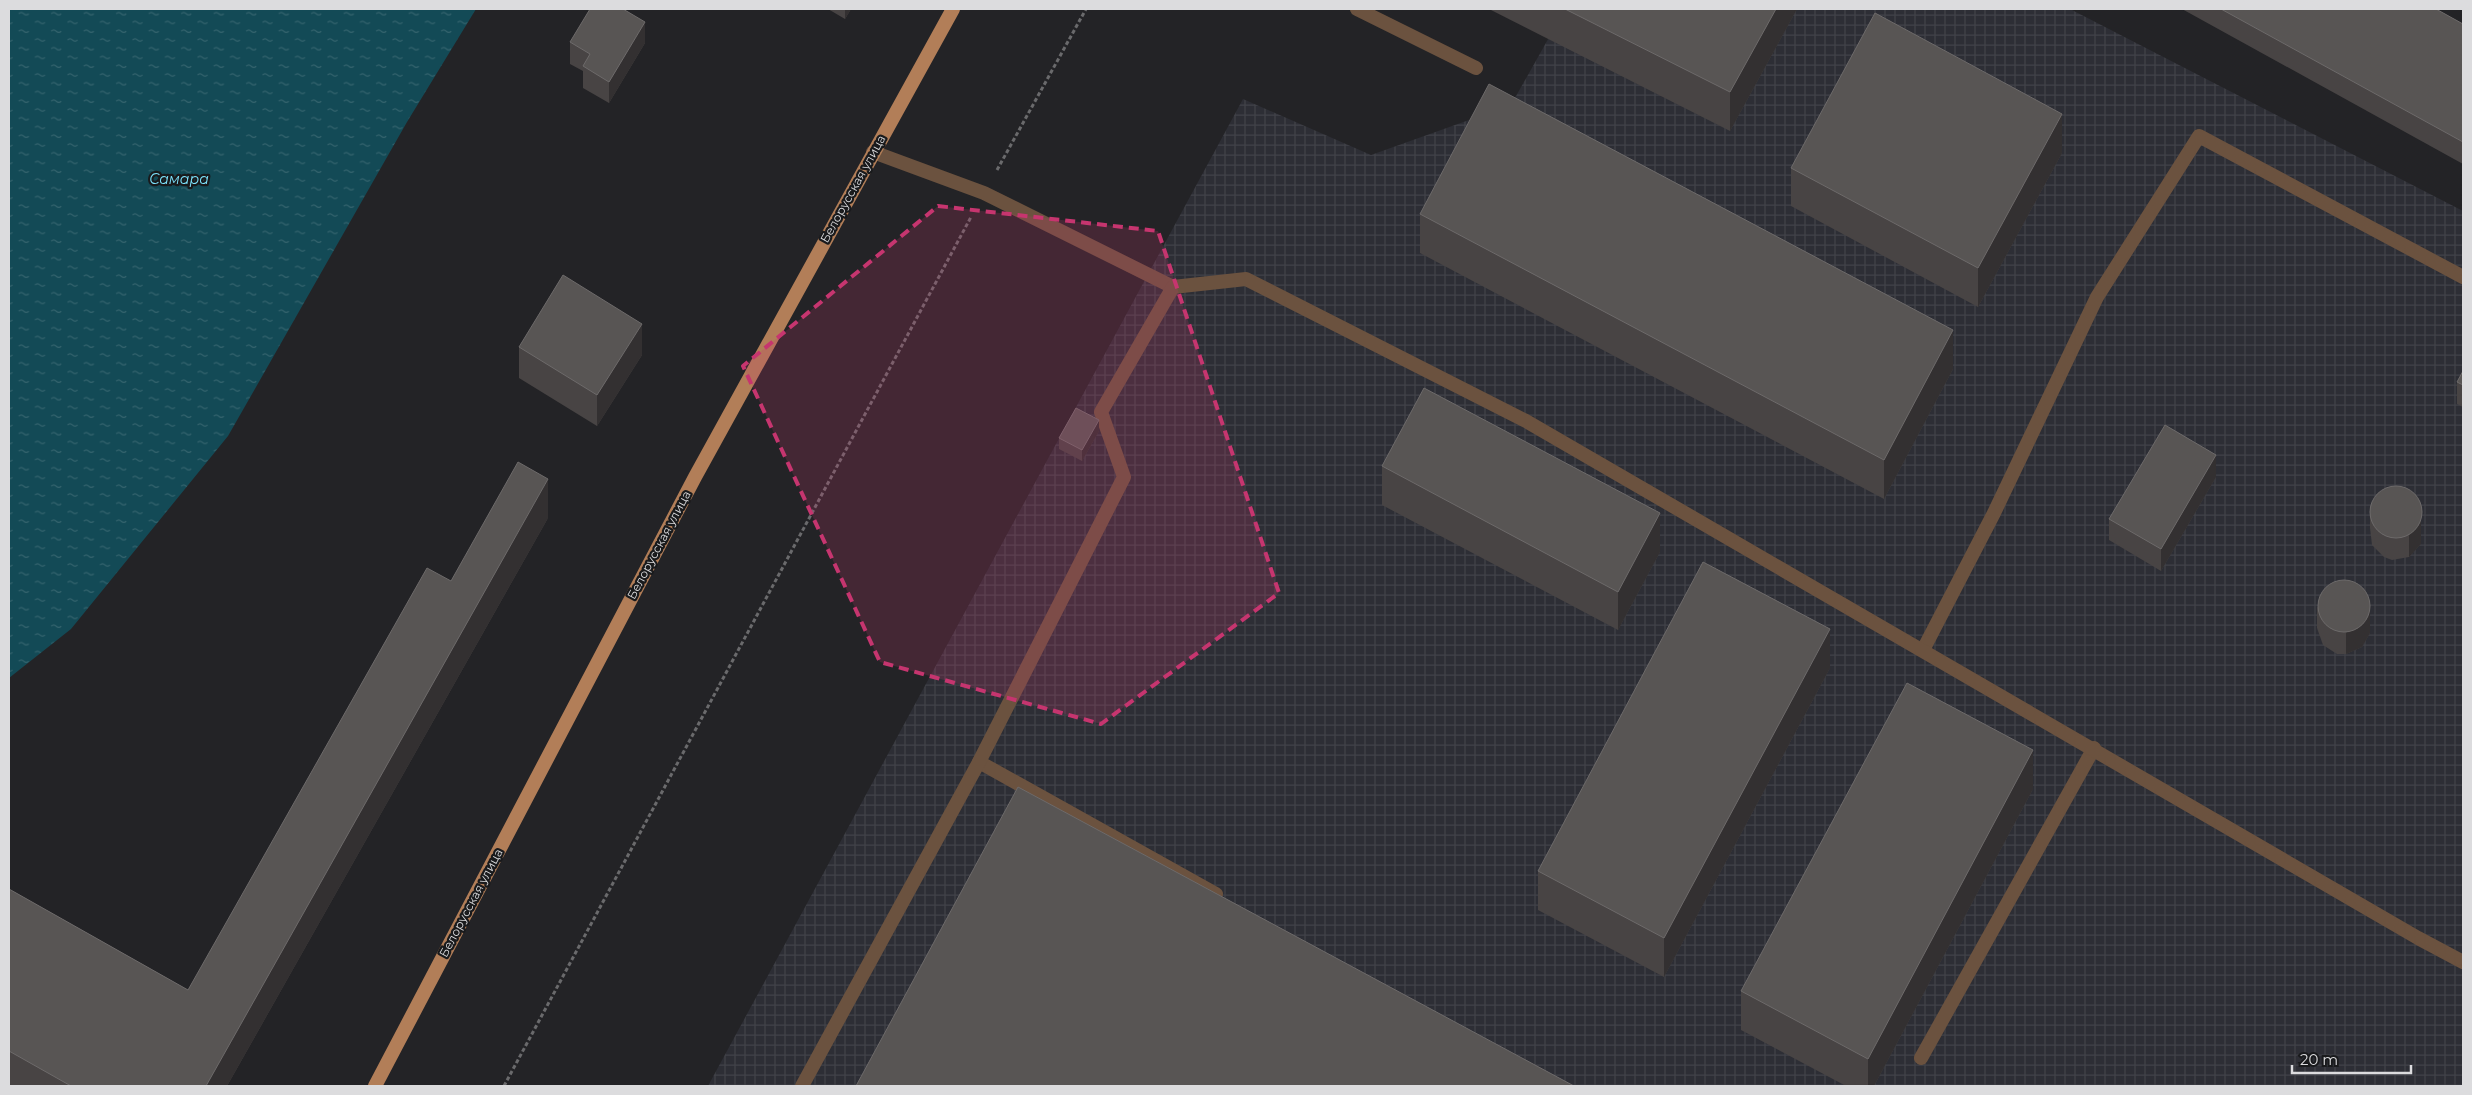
<svg xmlns="http://www.w3.org/2000/svg" width="2472" height="1095" viewBox="0 0 2472 1095" font-family="Montserrat,sans-serif">
	<style>
		.industrial { fill: url(#industrial-grid) }
		.water { fill: url(#water-ripples) }
		.lines { fill: none; stroke-linecap: round; stroke-linejoin: round }
		.path { stroke: #6a6a6c; stroke-width: 3; stroke-dasharray: 4 2.5; stroke-linecap: butt }
		.service { stroke: #6b523f; stroke-width: 14 }
		.primary { stroke: #b27e58; stroke-width: 14 }
		.wall { fill: #484444 }
		.shaded-wall { fill: #333031 }
		.building { fill: #585554; stroke: #6d6a6a }
		.marked { fill: #c6356f; fill-opacity: 0.2; stroke: #c6356f; stroke-width: 4; stroke-dasharray: 10 6; stroke-linejoin: round }
		.labels { text-anchor: middle; stroke-width: 4.5; stroke-linejoin: round; paint-order: stroke }
		.street-label { font-size: 12px; fill: #dcdcde; stroke: #191a1c }
		.water-label { font-size: 14px; font-style: italic; fill: #7de4fe; stroke: #191a1c }
	</style>
	<defs>
		<pattern id="industrial-grid" width="8" height="8" patternUnits="userSpaceOnUse" patternTransform="scale(1.25)"><rect width="8" height="8" fill="#2d2e35"/><path d="M0 4h8M4 0v8" fill="none" stroke="#414248"/></pattern>
		<pattern id="water-ripples" width="26" height="14" patternUnits="userSpaceOnUse" patternTransform="scale(1.25)"><rect width="26" height="14" fill="#134a56"/><path d="M2 4q2-2 4 0t4 0M15 11q2-2 4 0t4 0" fill="none" stroke="#35646e"/></pattern>
	</defs>
	<rect width="100%" height="100%" fill="#232326"/>
	<path class="industrial" d="M 1565,9 L 2070,9 L 2463,211 L 2463,1086 L 708,1086 L 1243,99 L 1371,155 L 1511,105 Z"/>
	<path class="water" d="M 9,9 L 476,9 L 407,122 L 228,436 L 71,629 L 9,678 Z"/>
	<g class="lines">
		<g class="path">
			<path d="M 997,170 L 1086,9"/>
			<path d="M 504,1086 L 971,217"/>
		</g>
		<g class="service">
			<path d="M 1357,9 L 1476,68"/>
			<path d="M 873,152 L 984,193 L 1173,287"/>
			<path d="M 1923,650 L 1994,513 L 2097,297 L 2199,136 L 2463,277"/>
			<path d="M 979,762 L 1216,894"/>
			<path d="M 1921,1058 L 2094,748"/>
			<path d="M 802,1086 L 979,762 L 1124,477 L 1101,412 L 1173,287 L 1246,279 L 1526,421 L 2418,938 L 2463,962"/>
		</g>
		<path class="primary" d="M 375,1086 L 695,477 L 953,9"/>
	</g>
	<g class="wall">
		<path d="M 828,9 L 851,9 L 845,19 Z"/>
		<path d="M 1489,9 L 1797,9 L 1730,131 Z"/>
		<path d="M 2182,9 L 2436,9 L 2463,24 L 2463,164 Z"/>
		<path d="M 570,42 L 645,43 L 609,103 L 583,88 L 583,71 L 570,64 Z"/>
		<path d="M 2062,153 L 1978,307 L 1791,206 L 1791,168 Z"/>
		<path d="M 1420,214 L 1953,369 L 1884,499 L 1420,253 Z"/>
		<path d="M 519,347 L 642,355 L 597,426 L 519,378 Z"/>
		<path d="M 2463,371 L 2463,407 L 2457,404 L 2457,382 Z"/>
		<path d="M 1099,431 L 1082,461 L 1059,449 L 1059,438 Z"/>
		<path d="M 1382,466 L 1660,552 L 1618,630 L 1382,505 Z"/>
		<path d="M 2216,477 L 2161,571 L 2109,540 L 2109,519 Z"/>
		<path d="M 2370,506 L 2421,526 L 2421,544 L 2409,557 L 2392,560 L 2384,557 L 2372,545 L 2370,528 Z"/>
		<path d="M 548,518 L 227,1086 L 9,1086 L 9,889 L 188,990 L 451,581 Z"/>
		<path d="M 2317,607 L 2370,633 L 2362,647 L 2346,654 L 2337,654 L 2323,645 L 2317,628 Z"/>
		<path d="M 1830,668 L 1664,977 L 1538,910 L 1538,871 Z"/>
		<path d="M 2033,789 L 1874,1086 L 1846,1086 L 1741,1030 L 1741,991 Z"/>
	</g>
	<g class="shaded-wall">
		<path d="M 845,9 L 851,9 L 845,19 Z"/>
		<path d="M 1776,9 L 1797,9 L 1730,131 L 1730,92 Z"/>
		<path d="M 645,22 L 645,43 L 609,103 L 609,82 Z"/>
		<path d="M 2062,114 L 2062,153 L 1978,307 L 1978,268 Z"/>
		<path d="M 642,324 L 642,355 L 597,426 L 597,395 Z"/>
		<path d="M 1953,330 L 1953,369 L 1884,499 L 1884,460 Z"/>
		<path d="M 1099,420 L 1099,431 L 1082,461 L 1082,450 Z"/>
		<path d="M 2216,455 L 2216,477 L 2161,571 L 2161,549 Z"/>
		<path d="M 548,479 L 548,518 L 227,1086 L 206,1086 Z"/>
		<path d="M 2421,505 L 2421,544 L 2409,557 L 2409,535 Z"/>
		<path d="M 1660,513 L 1660,552 L 1618,630 L 1618,592 Z"/>
		<path d="M 2370,611 L 2370,633 L 2362,647 L 2346,654 L 2346,633 Z"/>
		<path d="M 1830,629 L 1830,668 L 1664,977 L 1664,938 Z"/>
		<path d="M 2033,750 L 2033,789 L 1874,1086 L 1868,1086 L 1868,1059 Z"/>
	</g>
	<g class="building">
		<path d="M 590,9 L 623,9 L 645,22 L 609,82 L 583,66 L 590,54 L 570,42 Z"/>
		<path d="M 1565,9 L 1776,9 L 1730,92 Z"/>
		<path d="M 2221,9 L 2436,9 L 2463,24 L 2463,142 Z"/>
		<path d="M 1875,13 L 2062,114 L 1978,268 L 1791,168 Z"/>
		<path d="M 1489,84 L 1953,330 L 1884,460 L 1420,214 Z"/>
		<path d="M 563,275 L 642,324 L 597,395 L 519,347 Z"/>
		<path d="M 2463,371 L 2463,385 L 2457,382 Z"/>
		<path d="M 1424,388 L 1660,513 L 1618,592 L 1382,466 Z"/>
		<path d="M 1076,408 L 1099,420 L 1082,450 L 1059,438 Z"/>
		<path d="M 2165,425 L 2216,455 L 2161,549 L 2109,519 Z"/>
		<path d="M 518,462 L 548,479 L 206,1086 L 71,1086 L 9,1051 L 9,889 L 188,990 L 427,568 L 451,581 Z"/>
		<circle cx="2396" cy="512" r="26"/>
		<path d="M 1703,562 L 1830,629 L 1664,938 L 1538,871 Z"/>
		<circle cx="2344" cy="606" r="26"/>
		<path d="M 1907,683 L 2033,750 L 1868,1059 L 1741,991 Z"/>
		<path d="M 1018,787 L 1574,1086 L 856,1086 Z"/>
	</g>
	<path class="marked" d="M 938,206 L 1158,231 L 1279,593 L 1101,724 L 880,662 L 743,366 Z"/>
	<g class="labels">
		<g class="street-label">
			<text transform="translate(853 189) rotate(-61)" y="4">Белорусская улица</text>
			<text transform="translate(659 545) rotate(-62)" y="4">Белорусская улица</text>
			<text transform="translate(471 903) rotate(-62)" y="4">Белорусская улица</text>
		</g>
		<g class="water-label">
			<text x="179" y="184">Самара</text>
		</g>
	</g>
	<rect width="2472" height="1095" fill="none" stroke="#dcdcde" stroke-width="20"/>
	<path d="M2292 1065v8h119v-8" fill="none" stroke="#dcdcde" stroke-width="2.5"/>
	<text x="2300" y="1065" font-size="15" fill="#dcdcde" stroke="#191a1c" stroke-width="4" paint-order="stroke">20 m</text>
</svg>
